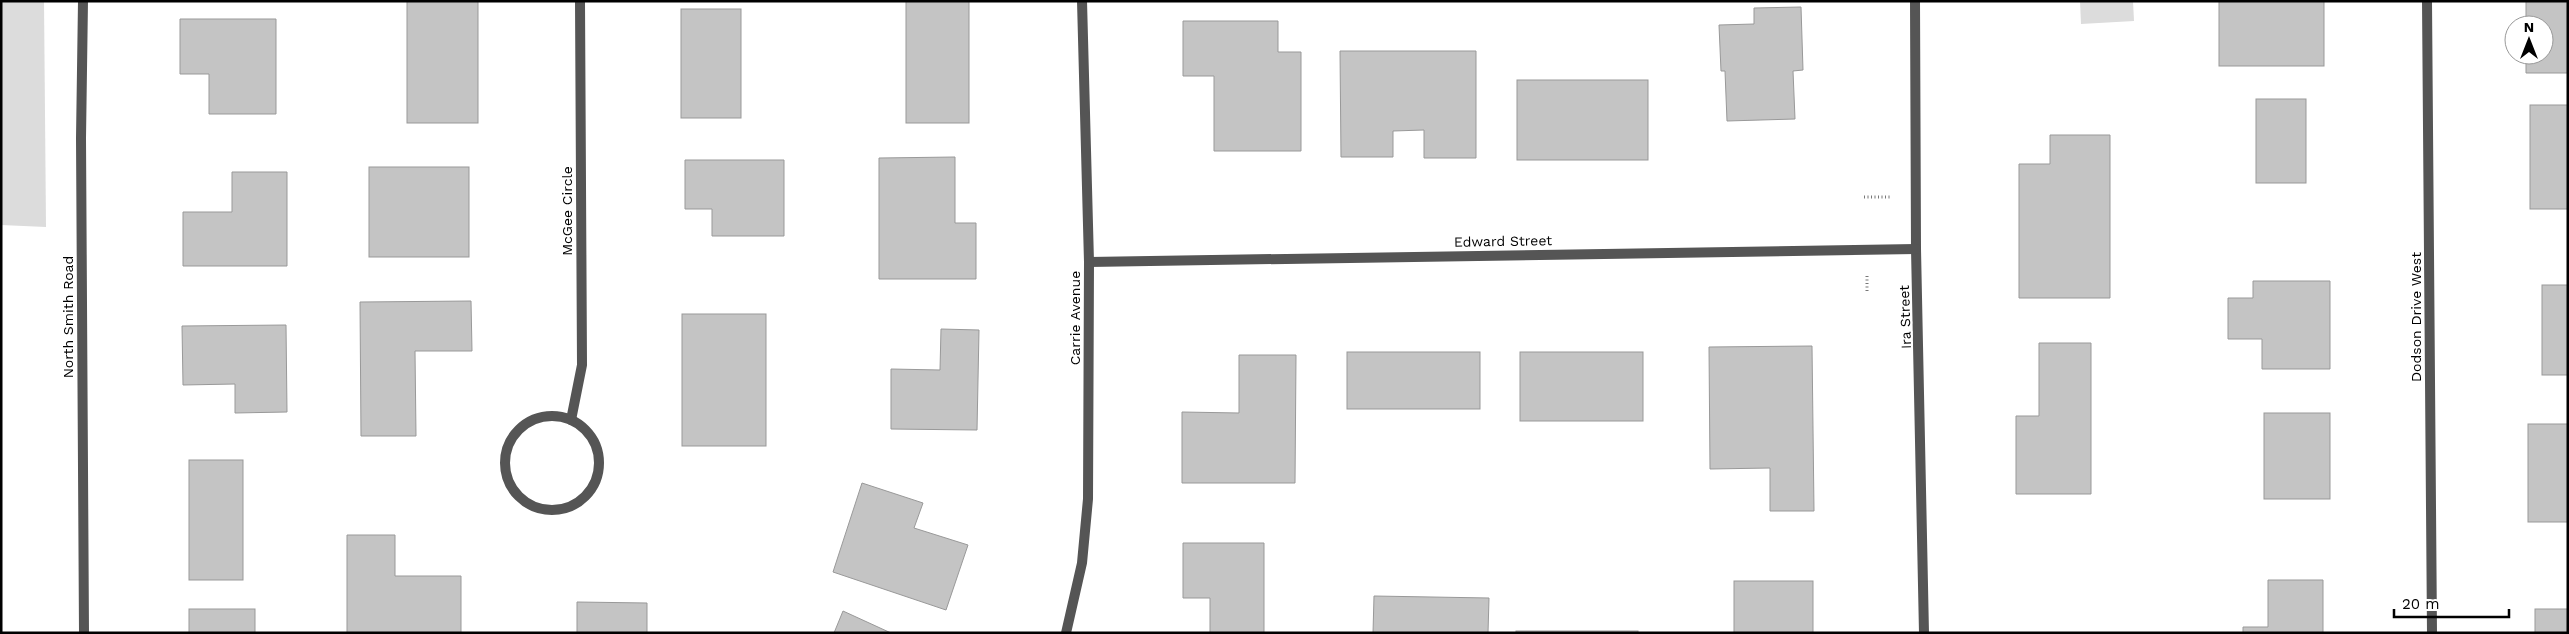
<svg xmlns="http://www.w3.org/2000/svg" width="2569" height="634" viewBox="0 0 2569 634" font-family="'Work Sans',sans-serif">
	<style>
		.green { fill: #dcdcdc }
		.building { fill: #c4c4c4; stroke: #999 }
		.lines { fill: none; stroke-linecap: round; stroke-linejoin: round }
		.path { stroke: #777; stroke-width: 3; stroke-dasharray: 1 2.5; stroke-linecap: butt }
		.street { stroke: #555; stroke-width: 10 }
		.labels { text-anchor: middle; stroke-width: 4; stroke-linejoin: round; paint-order: stroke }
		.street-label { font-size: 14px; fill: #000; stroke: #fff }
	</style>
	<rect width="100%" height="100%" fill="#fff"/>
	<g class="green">
		<path d="M 1,1 L 44,1 L 46,227 L 1,225 Z"/>
		<path d="M 2080,1 L 2133,1 L 2134,21 L 2081,24 Z"/>
	</g>
	<g class="building">
		<rect x="407" y="1" width="71" height="122"/>
		<rect x="906" y="1" width="63" height="122"/>
		<rect x="2219" y="1" width="105" height="65"/>
		<path d="M 2526,1 L 2568,1 L 2568,73 L 2526,73 L 2526,55 L 2544,55 L 2544,25 L 2526,25 Z"/>
		<path d="M 1801,7 L 1803,70 L 1793,71 L 1795,119 L 1727,121 L 1725,71 L 1721,71 L 1719,25 L 1754,24 L 1754,8 Z"/>
		<rect x="681" y="9" width="60" height="109"/>
		<path d="M 180,19 L 276,19 L 276,114 L 209,114 L 209,74 L 180,74 Z"/>
		<path d="M 1183,21 L 1278,21 L 1278,52 L 1301,52 L 1301,151 L 1214,151 L 1214,76 L 1183,76 Z"/>
		<path d="M 1340,51 L 1476,51 L 1476,158 L 1424,158 L 1424,130 L 1393,131 L 1393,157 L 1341,157 Z"/>
		<rect x="1517" y="80" width="131" height="80"/>
		<rect x="2256" y="99" width="50" height="84"/>
		<rect x="2530" y="105" width="38" height="104"/>
		<path d="M 2050,135 L 2110,135 L 2110,298 L 2019,298 L 2019,164 L 2050,164 Z"/>
		<path d="M 955,157 L 955,223 L 976,223 L 976,279 L 879,279 L 879,158 Z"/>
		<path d="M 685,160 L 784,160 L 784,236 L 712,236 L 712,209 L 685,209 Z"/>
		<rect x="369" y="167" width="100" height="90"/>
		<path d="M 232,172 L 287,172 L 287,266 L 183,266 L 183,212 L 232,212 Z"/>
		<path d="M 2253,281 L 2330,281 L 2330,369 L 2262,369 L 2262,339 L 2228,339 L 2228,298 L 2253,298 Z"/>
		<rect x="2542" y="285" width="26" height="90"/>
		<path d="M 471,301 L 472,351 L 415,351 L 416,436 L 361,436 L 360,302 Z"/>
		<rect x="682" y="314" width="84" height="132"/>
		<path d="M 286,325 L 287,412 L 235,413 L 235,384 L 183,385 L 182,326 Z"/>
		<path d="M 941,329 L 979,330 L 977,430 L 891,429 L 891,369 L 940,370 Z"/>
		<path d="M 2039,343 L 2091,343 L 2091,494 L 2016,494 L 2016,416 L 2039,416 Z"/>
		<path d="M 1812,346 L 1814,511 L 1770,511 L 1770,468 L 1710,469 L 1709,347 Z"/>
		<rect x="1347" y="352" width="133" height="57"/>
		<rect x="1520" y="352" width="123" height="69"/>
		<path d="M 1239,355 L 1296,355 L 1295,483 L 1182,483 L 1182,412 L 1239,413 Z"/>
		<rect x="2264" y="413" width="66" height="86"/>
		<rect x="2528" y="424" width="40" height="98"/>
		<rect x="189" y="460" width="54" height="120"/>
		<path d="M 862,483 L 923,503 L 914,528 L 968,545 L 946,610 L 833,572 Z"/>
		<path d="M 347,535 L 395,535 L 395,576 L 461,576 L 461,633 L 347,633 Z"/>
		<path d="M 1183,543 L 1264,543 L 1264,633 L 1210,633 L 1210,598 L 1183,598 Z"/>
		<path d="M 2268,580 L 2323,580 L 2323,633 L 2243,633 L 2243,627 L 2268,627 Z"/>
		<rect x="1734" y="581" width="79" height="52"/>
		<path d="M 1374,596 L 1489,598 L 1488,633 L 1373,633 Z"/>
		<path d="M 577,602 L 647,603 L 647,633 L 577,633 Z"/>
		<rect x="189" y="609" width="66" height="24"/>
		<rect x="2535" y="609" width="33" height="24"/>
		<path d="M 843,611 L 891,633 L 834,633 Z"/>
		<rect x="1516" y="631" width="122" height="2"/>
	</g>
	<g class="lines">
		<g class="path">
			<path d="M 1864,197 L 1891,197"/>
			<path d="M 1867,276 L 1867,292"/>
		</g>
		<g class="street">
			<path d="M 83,1 L 81,138 L 84,633"/>
			<path d="M 1915,1 L 1916,249 L 1924,633"/>
			<path d="M 2427,1 L 2432,633"/>
			<path d="M 1089,262 L 1916,249"/>
			<circle cx="552" cy="463" r="47"/>
			<path d="M 571,420 L 582,365 L 580,1"/>
			<path d="M 1066,633 L 1082,563 L 1088,499 L 1089,262 L 1082,1"/>
		</g>
	</g>
	<g class="labels">
		<g class="street-label">
			<text transform="translate(567 211) rotate(-90)" y="5">McGee Circle</text>
			<text transform="translate(1503 241) rotate(-1)" y="5">Edward Street</text>
			<text transform="translate(68 317) rotate(-90)" y="5">North Smith Road</text>
			<text transform="translate(1905 317) rotate(-92)" y="5">Ira Street</text>
			<text transform="translate(2416 317) rotate(-90)" y="5">Dodson Drive West</text>
			<text transform="translate(1075 318) rotate(-90)" y="5">Carrie Avenue</text>
		</g>
	</g>
	<rect width="2569" height="634" fill="none" stroke="#000000" stroke-width="5"/>
	<g transform="translate(2529 40)"><circle r="24" fill="#ffffff" stroke="#999999"/>
	<path d="M0-4L9 19L0 12L-9 19Z" fill="#000000"/>
	<text y="-8" font-size="14" font-weight="bold" text-anchor="middle" fill="#000000">N</text>
	</g>
	<path d="M2394 609v8h115v-8" fill="none" stroke="#000000" stroke-width="2.5"/>
	<text x="2402" y="609" font-size="15" fill="#000000" stroke="#ffffff" stroke-width="4" paint-order="stroke">20 m</text>
</svg>
